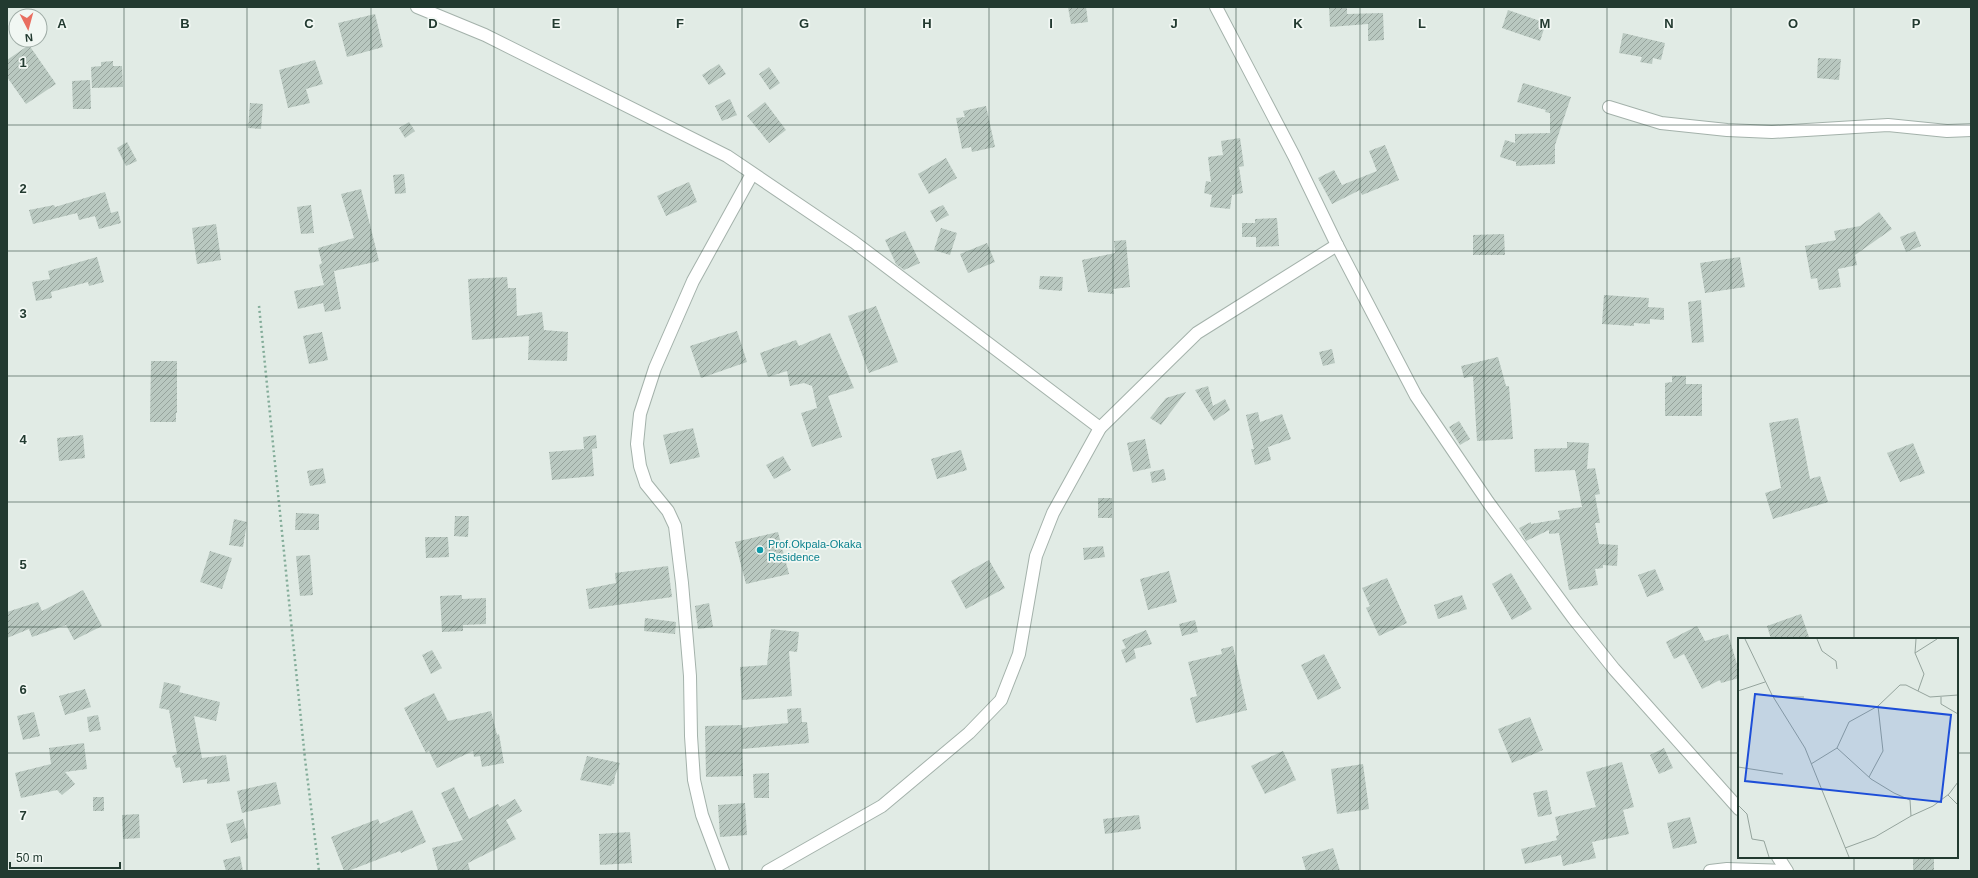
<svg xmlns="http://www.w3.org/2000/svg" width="1978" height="878" viewBox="0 0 1978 878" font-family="Helvetica,sans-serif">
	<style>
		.building { fill: url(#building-hatch) }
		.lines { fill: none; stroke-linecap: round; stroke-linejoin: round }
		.minor-casing { stroke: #a4b2ab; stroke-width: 14 }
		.path { stroke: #83ac99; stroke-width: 2.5; stroke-dasharray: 2 3; stroke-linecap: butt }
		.minor { stroke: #fff; stroke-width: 12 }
		.grid { fill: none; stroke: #223a30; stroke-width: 1; stroke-opacity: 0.55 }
		.culture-dot { fill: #0f9aa8; stroke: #f1f7f3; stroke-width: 1.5 }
		.labels { text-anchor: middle; stroke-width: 3.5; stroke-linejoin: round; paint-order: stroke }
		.culture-label { font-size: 11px; fill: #0d838f; stroke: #f1f7f3; text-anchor: start }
		.inset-road { fill: none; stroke: #95a49d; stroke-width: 1 }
		.view { fill: #1d4ed8; fill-opacity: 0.15; stroke: #1d4ed8; stroke-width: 2 }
		.inset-edge { fill: none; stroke: #223a30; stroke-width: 2 }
		.grid-label { font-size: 13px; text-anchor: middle; font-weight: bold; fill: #223a30; stroke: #f1f7f3; stroke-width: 3.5; stroke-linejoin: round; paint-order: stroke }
	</style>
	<defs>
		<pattern id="building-hatch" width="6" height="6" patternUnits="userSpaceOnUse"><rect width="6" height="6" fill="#b9c8c0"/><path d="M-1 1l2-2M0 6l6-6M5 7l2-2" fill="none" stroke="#96a39c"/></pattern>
	</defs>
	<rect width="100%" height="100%" fill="#e1ebe5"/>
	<g class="building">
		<path d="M 1068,7 L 1086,7 L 1088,22 L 1071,24 Z"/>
		<path d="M 1329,7 L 1347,7 L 1347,14 L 1383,13 L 1384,40 L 1368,41 L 1368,24 L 1330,27 Z"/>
		<path d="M 1508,10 L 1546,23 L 1540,41 L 1502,28 Z"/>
		<path d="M 375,14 L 383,47 L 347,57 L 338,23 Z"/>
		<path d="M 1623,33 L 1665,43 L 1661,60 L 1653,58 L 1652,64 L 1640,62 L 1642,57 L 1619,53 Z"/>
		<path d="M 29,45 L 56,84 L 26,104 L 7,77 L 7,60 Z"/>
		<path d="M 1818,58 L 1841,59 L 1839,80 L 1817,78 Z"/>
		<path d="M 315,60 L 323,84 L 306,89 L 310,103 L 288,108 L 279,70 Z"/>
		<path d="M 113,61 L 113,66 L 122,66 L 123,87 L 92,88 L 91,67 L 101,66 L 101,62 Z"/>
		<path d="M 719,64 L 726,74 L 709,85 L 702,75 Z"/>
		<path d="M 769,67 L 780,83 L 770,90 L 759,74 Z"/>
		<path d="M 90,80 L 91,109 L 73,109 L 72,81 Z"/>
		<path d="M 1523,83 L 1571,97 L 1555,145 L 1555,164 L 1516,166 L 1516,162 L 1500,157 L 1505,140 L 1515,143 L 1515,134 L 1550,133 L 1550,113 L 1545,112 L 1546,110 L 1517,102 Z"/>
		<path d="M 730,99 L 737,115 L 722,121 L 715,106 Z"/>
		<path d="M 765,102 L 786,130 L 769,143 L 747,116 Z"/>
		<path d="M 250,103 L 263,104 L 261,129 L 248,128 Z"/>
		<path d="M 986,106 L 995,147 L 972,152 L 971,147 L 962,149 L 956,118 L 965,117 L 963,111 Z"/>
		<path d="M 409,122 L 415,131 L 405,138 L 399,128 Z"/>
		<path d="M 1240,138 L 1244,166 L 1239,167 L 1243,193 L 1232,195 L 1230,209 L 1210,207 L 1212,195 L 1204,193 L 1206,181 L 1211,182 L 1208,157 L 1223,155 L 1221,141 Z"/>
		<path d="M 127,142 L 137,161 L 126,166 L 117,148 Z"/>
		<path d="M 1385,145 L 1399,180 L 1362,195 L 1360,190 L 1332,204 L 1318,178 L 1334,170 L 1342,185 L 1377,171 L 1369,151 Z"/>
		<path d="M 946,158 L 957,178 L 929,194 L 918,174 Z"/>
		<path d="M 404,174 L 406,193 L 395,194 L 393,175 Z"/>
		<path d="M 689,182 L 697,202 L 666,216 L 657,196 Z"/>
		<path d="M 361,189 L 379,261 L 334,271 L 341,309 L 325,312 L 323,303 L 298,309 L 294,291 L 324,285 L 319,265 L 322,263 L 318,248 L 354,238 L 341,194 Z"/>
		<path d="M 105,192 L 111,213 L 118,211 L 121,223 L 99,229 L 95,216 L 79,220 L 77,213 L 33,224 L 29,210 L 54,205 L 55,207 Z"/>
		<path d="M 311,205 L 314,233 L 301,234 L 297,207 Z"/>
		<path d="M 943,205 L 949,215 L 936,222 L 930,211 Z"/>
		<path d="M 1879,212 L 1892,229 L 1855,255 L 1857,265 L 1838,269 L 1841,287 L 1819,290 L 1817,278 L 1811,279 L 1805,246 L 1836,240 L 1834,231 L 1860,226 Z"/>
		<path d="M 1277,218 L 1279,246 L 1256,247 L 1256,237 L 1242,237 L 1242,223 L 1255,223 L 1255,219 Z"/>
		<path d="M 216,224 L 221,260 L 197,264 L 192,228 Z"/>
		<path d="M 941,228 L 957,233 L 950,255 L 934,250 Z"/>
		<path d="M 905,231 L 920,263 L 904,270 L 896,264 L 885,240 Z"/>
		<path d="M 1915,231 L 1921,246 L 1906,252 L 1900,237 Z"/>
		<path d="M 1504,234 L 1505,255 L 1473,255 L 1473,235 Z"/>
		<path d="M 1126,240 L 1130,287 L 1113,289 L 1114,294 L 1088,292 L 1082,260 L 1115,253 L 1114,241 Z"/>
		<path d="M 987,243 L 995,262 L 968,273 L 960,254 Z"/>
		<path d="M 97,257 L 104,282 L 89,286 L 88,282 L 51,292 L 52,298 L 36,301 L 32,282 L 50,279 L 48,271 Z"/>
		<path d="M 1740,257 L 1745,287 L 1705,293 L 1700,263 Z"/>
		<path d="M 1040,276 L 1063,277 L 1062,291 L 1039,289 Z"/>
		<path d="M 507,277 L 508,288 L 516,288 L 517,316 L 542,312 L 544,330 L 568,332 L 567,361 L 528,360 L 529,336 L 472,340 L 468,279 Z"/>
		<path d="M 1604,295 L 1649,298 L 1648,307 L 1664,308 L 1664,320 L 1650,319 L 1650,324 L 1634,323 L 1634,326 L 1602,324 Z"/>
		<path d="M 1701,300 L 1704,342 L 1692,343 L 1688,302 Z"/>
		<path d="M 876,306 L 898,362 L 869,373 L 848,316 Z"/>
		<path d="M 737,331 L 747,362 L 701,378 L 690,346 Z"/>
		<path d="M 322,332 L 328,360 L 309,364 L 303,336 Z"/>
		<path d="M 830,333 L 854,388 L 828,396 L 842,437 L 812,447 L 801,413 L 817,408 L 812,386 L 804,383 L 790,386 L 787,371 L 768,377 L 760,353 L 796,340 L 799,346 Z"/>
		<path d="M 1332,349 L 1335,363 L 1323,366 L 1319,352 Z"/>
		<path d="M 1498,357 L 1506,386 L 1509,386 L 1513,439 L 1477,441 L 1473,376 L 1464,378 L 1461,366 Z"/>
		<path d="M 151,361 L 177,361 L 177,413 L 176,413 L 176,422 L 150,422 Z"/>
		<path d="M 1672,376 L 1686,376 L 1686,384 L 1702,384 L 1702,416 L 1665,416 L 1665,383 L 1672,382 Z"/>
		<path d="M 1208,386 L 1213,406 L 1225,399 L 1230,410 L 1214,421 L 1195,390 Z"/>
		<path d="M 1186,392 L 1161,425 L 1150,418 L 1166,398 Z"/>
		<path d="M 1258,412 L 1260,422 L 1282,414 L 1291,439 L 1268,447 L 1271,460 L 1255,465 L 1251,449 L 1254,449 L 1246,415 Z"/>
		<path d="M 1798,418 L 1810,479 L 1820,476 L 1828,502 L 1773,519 L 1765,493 L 1781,488 L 1769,423 Z"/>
		<path d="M 1459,421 L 1470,439 L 1460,445 L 1449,427 Z"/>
		<path d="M 693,428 L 700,457 L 670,464 L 663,435 Z"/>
		<path d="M 83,435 L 85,458 L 59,461 L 57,438 Z"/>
		<path d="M 596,435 L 597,448 L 592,449 L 594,476 L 552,480 L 549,452 L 584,449 L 583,437 Z"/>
		<path d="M 1145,439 L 1151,468 L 1133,472 L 1127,443 Z"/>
		<path d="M 1567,442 L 1589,443 L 1587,469 L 1595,468 L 1600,494 L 1595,495 L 1600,523 L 1595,523 L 1599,544 L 1618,545 L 1617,566 L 1603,565 L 1603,568 L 1595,569 L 1598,585 L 1569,590 L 1559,533 L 1549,534 L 1549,530 L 1526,541 L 1519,528 L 1531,522 L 1531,524 L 1560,519 L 1558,511 L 1582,507 L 1575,470 L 1535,472 L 1534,449 L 1567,448 Z"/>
		<path d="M 1913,443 L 1925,473 L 1900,482 L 1887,453 Z"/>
		<path d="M 961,450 L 967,470 L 937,479 L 931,459 Z"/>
		<path d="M 783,456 L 791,470 L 774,479 L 766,465 Z"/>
		<path d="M 323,468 L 326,483 L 310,486 L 307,471 Z"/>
		<path d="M 1164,469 L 1166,480 L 1152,483 L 1150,472 Z"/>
		<rect x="1098" y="498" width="14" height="20"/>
		<path d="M 296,513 L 319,514 L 319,530 L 295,530 Z"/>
		<path d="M 455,516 L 469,516 L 468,537 L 454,536 Z"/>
		<path d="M 234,519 L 247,522 L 243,547 L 229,545 Z"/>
		<path d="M 778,532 L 789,574 L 746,584 L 735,542 Z"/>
		<path d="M 425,537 L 448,537 L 449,557 L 426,558 Z"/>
		<path d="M 1103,546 L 1105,557 L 1084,560 L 1083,548 Z"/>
		<path d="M 210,551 L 232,558 L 222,589 L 200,582 Z"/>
		<path d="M 310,555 L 313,595 L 300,596 L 296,556 Z"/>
		<path d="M 989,560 L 1005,588 L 966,609 L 951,581 Z"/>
		<path d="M 668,566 L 672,597 L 589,609 L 586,589 L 616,583 L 615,573 Z"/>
		<path d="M 1655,569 L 1664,590 L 1647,597 L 1638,575 Z"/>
		<path d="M 1169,571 L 1177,602 L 1148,610 L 1140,579 Z"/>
		<path d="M 1511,573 L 1532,609 L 1512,620 L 1492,584 Z"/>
		<path d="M 1387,578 L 1407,623 L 1379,636 L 1366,608 L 1370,606 L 1362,588 Z"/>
		<path d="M 83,590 L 102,626 L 74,640 L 66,625 L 32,637 L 29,629 L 7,638 L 7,612 L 38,602 L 42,611 Z"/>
		<path d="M 462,595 L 462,599 L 486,598 L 486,624 L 463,625 L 463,631 L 442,632 L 440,596 Z"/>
		<path d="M 1462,595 L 1467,609 L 1438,619 L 1434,605 Z"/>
		<path d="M 709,603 L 713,627 L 698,629 L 695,606 Z"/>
		<path d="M 1801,614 L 1809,637 L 1802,639 L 1771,639 L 1767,626 Z"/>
		<path d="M 645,618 L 676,622 L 675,634 L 644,631 Z"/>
		<path d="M 1195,620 L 1198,632 L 1182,636 L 1179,624 Z"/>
		<path d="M 1697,626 L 1705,641 L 1728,634 L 1739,671 L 1739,678 L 1721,683 L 1720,680 L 1702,689 L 1684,654 L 1674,659 L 1666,642 Z"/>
		<path d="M 771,629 L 799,632 L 797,652 L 789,651 L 792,696 L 742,700 L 740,667 L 767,665 Z"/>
		<path d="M 1146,630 L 1152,644 L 1134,649 L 1136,658 L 1126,663 L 1121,650 L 1126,648 L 1122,640 Z"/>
		<path d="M 1233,646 L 1247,710 L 1196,723 L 1190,698 L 1197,696 L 1188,662 L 1222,654 L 1221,649 Z"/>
		<path d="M 432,650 L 442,668 L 431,674 L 422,655 Z"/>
		<path d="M 1324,654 L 1341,688 L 1318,700 L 1301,665 Z"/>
		<path d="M 164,682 L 181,686 L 179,692 L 220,702 L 216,721 L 194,716 L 202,758 L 226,755 L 230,781 L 207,784 L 207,779 L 183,783 L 180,767 L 176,768 L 172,756 L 177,754 L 169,710 L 159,708 Z"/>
		<path d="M 85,689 L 91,707 L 65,715 L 59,696 Z"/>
		<path d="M 434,693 L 448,721 L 491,711 L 497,735 L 499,734 L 504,763 L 482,767 L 480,756 L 474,757 L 473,751 L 437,768 L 429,751 L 426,753 L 404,708 Z"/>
		<path d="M 801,708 L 802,722 L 807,722 L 809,743 L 742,749 L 743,776 L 706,777 L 705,726 L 742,725 L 742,728 L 788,723 L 787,709 Z"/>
		<path d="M 34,712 L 40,736 L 23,740 L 17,716 Z"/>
		<path d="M 98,715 L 101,730 L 89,732 L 87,717 Z"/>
		<path d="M 1530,717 L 1543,750 L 1512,763 L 1498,729 Z"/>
		<path d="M 84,743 L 87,769 L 65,772 L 75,784 L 62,795 L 57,790 L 21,798 L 15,773 L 51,764 L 49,748 Z"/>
		<path d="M 1664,748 L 1673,768 L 1659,774 L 1650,755 Z"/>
		<path d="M 1283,751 L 1296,780 L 1265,794 L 1251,766 Z"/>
		<path d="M 587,756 L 620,763 L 615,776 L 614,784 L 612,784 L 611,786 L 580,780 Z"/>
		<path d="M 1622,762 L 1634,807 L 1623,810 L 1629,834 L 1592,842 L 1596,858 L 1563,866 L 1561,855 L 1525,864 L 1521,849 L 1557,840 L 1556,836 L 1559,835 L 1555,817 L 1596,807 L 1586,772 Z"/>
		<path d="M 1363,764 L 1369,809 L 1337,814 L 1331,769 Z"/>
		<path d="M 769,773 L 769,798 L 754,798 L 753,774 Z"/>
		<path d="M 276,782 L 281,804 L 242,813 L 237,791 Z"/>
		<path d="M 454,787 L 469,819 L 498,804 L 500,807 L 515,799 L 522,811 L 506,820 L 516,839 L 468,863 L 470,871 L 438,871 L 432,848 L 463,840 L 441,793 Z"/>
		<path d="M 1547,790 L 1552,814 L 1538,817 L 1533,793 Z"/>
		<rect x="93" y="797" width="11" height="14"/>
		<path d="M 745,803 L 747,835 L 720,837 L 718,805 Z"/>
		<path d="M 412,810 L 426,842 L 401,853 L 400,851 L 348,871 L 344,871 L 331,837 L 378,819 L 380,824 Z"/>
		<path d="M 139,814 L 140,838 L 123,839 L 122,815 Z"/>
		<path d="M 1139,815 L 1141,829 L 1105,834 L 1103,819 Z"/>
		<path d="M 1690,817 L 1697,843 L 1673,849 L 1667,823 Z"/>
		<path d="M 243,819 L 248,838 L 231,843 L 226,824 Z"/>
		<path d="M 630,832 L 632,863 L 600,865 L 599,834 Z"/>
		<path d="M 1333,848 L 1340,871 L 1306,871 L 1302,857 Z"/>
		<path d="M 240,856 L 243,871 L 226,871 L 223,860 Z"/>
		<rect x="1913" y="857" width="21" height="14"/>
	</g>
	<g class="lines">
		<g class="minor-casing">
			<g id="minor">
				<path d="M 417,7 L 485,35 L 727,156 L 854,242 L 1100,428"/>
				<path d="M 1216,7 L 1294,156 L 1337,245 L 1416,396 L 1488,502 L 1574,619 L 1614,669 L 1739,809"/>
				<path d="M 1609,107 L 1661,123 L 1727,130 L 1772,132 L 1888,125 L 1947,131 L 1971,130"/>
				<path d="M 1778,857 L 1787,871"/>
				<path d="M 723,871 L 702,815 L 694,780 L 691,736 L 690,676 L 682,583 L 675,526 L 668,511 L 646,484 L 640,466 L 637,444 L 640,414 L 655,368 L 693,281 L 752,174"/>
				<path d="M 768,871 L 882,806 L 969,733 L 1001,700 L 1019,654 L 1036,556 L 1053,513 L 1100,428 L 1197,333 L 1337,245"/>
				<path d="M 1710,871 L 1727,869 L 1784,871"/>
			</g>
		</g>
		<path class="path" d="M 259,306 L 305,759 L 319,871"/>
		<use href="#minor" class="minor"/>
	</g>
	<path class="grid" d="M 124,7 L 124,871M 247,7 L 247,871M 371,7 L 371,871M 494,7 L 494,871M 618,7 L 618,871M 742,7 L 742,871M 865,7 L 865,871M 989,7 L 989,871M 1113,7 L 1113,871M 1236,7 L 1236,871M 1360,7 L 1360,871M 1484,7 L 1484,871M 1607,7 L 1607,871M 1731,7 L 1731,871M 1854,7 L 1854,639M 7,125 L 1971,125M 7,251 L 1971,251M 7,376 L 1971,376M 7,502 L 1971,502M 7,627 L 1971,627M 7,753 L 1739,753M 1957,753 L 1971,753M 1854,857 L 1854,871"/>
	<circle class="culture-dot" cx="760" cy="550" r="4"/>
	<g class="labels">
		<g class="culture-label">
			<text x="768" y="548">Prof.Okpala-Okaka<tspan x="768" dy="13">Residence</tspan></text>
		</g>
	</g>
	<g transform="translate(1738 638)">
		<rect width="220" height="220" fill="#e1ebe5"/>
		<path class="inset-road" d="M 7,1 L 34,57 L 67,110 L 111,219M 79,1 L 84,13 L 98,23 L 99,31M 178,1 L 177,15 L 186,36 L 180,53M 177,15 L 199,1M 0,53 L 27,44M 35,59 L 66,59M 203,59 L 203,66 L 220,76M 99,110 L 133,141 L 156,155 L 172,162 L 173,178M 73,126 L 99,110 L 111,84 L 140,68 L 162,47 L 168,47 L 192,59 L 220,57M 0,129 L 45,136M 131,139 L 145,113 L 140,68M 210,157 L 220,167M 0,167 L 9,176 L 14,201 L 26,203 L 31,219M 107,210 L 137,199 L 173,178 L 195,168 L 211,156 L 220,144"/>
		<path class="view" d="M 17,56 L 213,77 L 203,164 L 7,143 Z"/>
		<rect width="220" height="220" class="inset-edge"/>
	</g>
	<g class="grid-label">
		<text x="62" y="28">A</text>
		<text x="185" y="28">B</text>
		<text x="309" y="28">C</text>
		<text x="433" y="28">D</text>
		<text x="556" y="28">E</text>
		<text x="680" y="28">F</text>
		<text x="804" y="28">G</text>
		<text x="927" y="28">H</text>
		<text x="1051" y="28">I</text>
		<text x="1174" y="28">J</text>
		<text x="1298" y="28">K</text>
		<text x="1422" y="28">L</text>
		<text x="1545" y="28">M</text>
		<text x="1669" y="28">N</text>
		<text x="1793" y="28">O</text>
		<text x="1916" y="28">P</text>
		<text x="23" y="67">1</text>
		<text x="23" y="193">2</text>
		<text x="23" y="318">3</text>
		<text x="23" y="444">4</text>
		<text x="23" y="569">5</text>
		<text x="23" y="694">6</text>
		<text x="23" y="820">7</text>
	</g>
	<rect width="1978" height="878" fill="none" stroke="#223a30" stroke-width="16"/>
	<g transform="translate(28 28) rotate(174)"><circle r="19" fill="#f1f7f3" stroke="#9eaba5"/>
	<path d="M0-3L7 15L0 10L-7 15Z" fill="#e96e60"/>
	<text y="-6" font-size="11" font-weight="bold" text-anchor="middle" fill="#223a30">N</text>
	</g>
	<path d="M10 862v6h110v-6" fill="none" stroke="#223a30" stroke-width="2"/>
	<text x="16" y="862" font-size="12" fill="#223a30" stroke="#f1f7f3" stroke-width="3" paint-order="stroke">50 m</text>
</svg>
